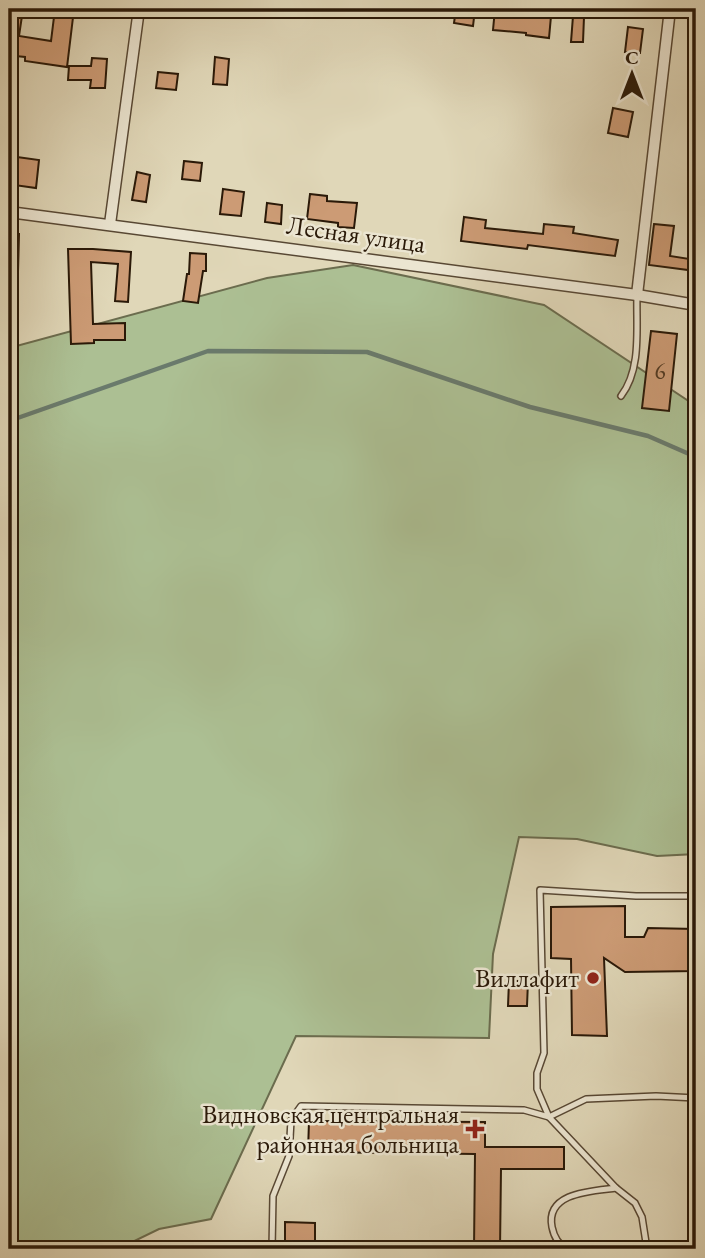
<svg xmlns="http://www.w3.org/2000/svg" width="705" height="1258" viewBox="0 0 705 1258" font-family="'EB Garamond',serif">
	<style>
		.green { fill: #acbf93; stroke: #6b6c4e; stroke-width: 2 }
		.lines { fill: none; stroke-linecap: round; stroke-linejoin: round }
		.stream { stroke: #6a7a6c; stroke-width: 4.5 }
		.building { fill: #cc9b75; stroke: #2a1908; stroke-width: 2 }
		.service-casing { stroke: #584834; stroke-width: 8 }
		.minor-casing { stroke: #584834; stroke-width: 13 }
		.service { stroke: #ebe5d1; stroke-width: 5 }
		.minor { stroke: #ebe5d1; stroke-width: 10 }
		.poi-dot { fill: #8f2418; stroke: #ebe5d1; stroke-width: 2.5 }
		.labels { text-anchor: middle; stroke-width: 5; stroke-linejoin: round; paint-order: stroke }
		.number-label { font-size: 23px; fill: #523a23 }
		.street-label { font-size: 26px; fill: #2a1908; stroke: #ebe5d1 }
		.poi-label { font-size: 26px; fill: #2a1908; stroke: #ebe5d1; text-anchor: end }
	</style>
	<rect width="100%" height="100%" fill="#e0d7b8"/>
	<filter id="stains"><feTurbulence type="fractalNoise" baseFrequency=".00286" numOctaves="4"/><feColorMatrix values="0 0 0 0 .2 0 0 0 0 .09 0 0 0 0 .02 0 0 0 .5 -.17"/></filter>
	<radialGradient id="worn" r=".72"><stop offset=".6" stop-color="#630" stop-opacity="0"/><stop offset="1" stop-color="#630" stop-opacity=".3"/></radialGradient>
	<path class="green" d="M 353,265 L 544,305 L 696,406 L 696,854 L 657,856 L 577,839 L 519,837 L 493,954 L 489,1038 L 296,1036 L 211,1219 L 159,1229 L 118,1249 L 9,1249 L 9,348 L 267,278 Z"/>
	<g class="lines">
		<path class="stream" d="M 9,421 L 208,351 L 367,352 L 530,407 L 648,436 L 696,457"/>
	</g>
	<g class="building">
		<path d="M 9,9 L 23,9 L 19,36 L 51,41 L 55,9 L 74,9 L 67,67 L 25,61 L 25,57 L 16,56 L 15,60 L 9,60 Z"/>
		<path d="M 456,9 L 475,9 L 473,26 L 454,23 Z"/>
		<path d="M 495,9 L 512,9 L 511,11 L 551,16 L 549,38 L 526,35 L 526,33 L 493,30 Z"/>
		<path d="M 573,16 L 584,17 L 583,42 L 571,42 Z"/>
		<path d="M 628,27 L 643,29 L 640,53 L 625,52 Z"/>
		<path d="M 215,57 L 229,59 L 227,85 L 213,84 Z"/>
		<path d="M 92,58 L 107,59 L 105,88 L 90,88 L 91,80 L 68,80 L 69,66 L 91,66 Z"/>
		<path d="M 158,72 L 178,74 L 176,90 L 156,88 Z"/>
		<path d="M 613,108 L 633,112 L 628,137 L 608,133 Z"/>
		<path d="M 17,157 L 39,160 L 36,188 L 14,185 Z"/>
		<path d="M 184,161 L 202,163 L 200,181 L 182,179 Z"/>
		<path d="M 137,172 L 150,175 L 146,202 L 132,200 Z"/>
		<path d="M 223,189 L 244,192 L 241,216 L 220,214 Z"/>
		<path d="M 310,194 L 327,196 L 327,201 L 357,203 L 354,228 L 338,227 L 338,223 L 307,219 Z"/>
		<path d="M 267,203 L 282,205 L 281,224 L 265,222 Z"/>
		<path d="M 464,217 L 486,220 L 485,228 L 543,234 L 544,224 L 574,227 L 573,233 L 618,240 L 615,256 L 528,245 L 527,249 L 461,241 Z"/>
		<path d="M 654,224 L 674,226 L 670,256 L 696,260 L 696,271 L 649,265 Z"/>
		<path d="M 9,234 L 19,234 L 18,272 L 9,271 Z"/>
		<path d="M 68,249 L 93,249 L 131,252 L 128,302 L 115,301 L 118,264 L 91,262 L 93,324 L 125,323 L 125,340 L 94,340 L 94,343 L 71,344 Z"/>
		<path d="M 190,253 L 206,254 L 206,271 L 203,271 L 198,303 L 183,301 L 187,274 L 189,274 Z"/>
		<path d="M 651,331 L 677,334 L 669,411 L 642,408 Z"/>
		<path d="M 625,906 L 625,937 L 644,937 L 648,928 L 696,929 L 696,971 L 625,972 L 604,958 L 607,1036 L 572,1035 L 571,959 L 551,958 L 551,907 Z"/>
		<path d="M 509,981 L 528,981 L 527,1006 L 508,1006 Z"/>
		<path d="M 309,1121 L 485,1122 L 485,1147 L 564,1147 L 564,1169 L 501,1169 L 500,1249 L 474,1249 L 475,1154 L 308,1152 Z"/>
		<path d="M 285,1222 L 315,1223 L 315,1249 L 285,1249 Z"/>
	</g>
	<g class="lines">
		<g class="service-casing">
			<g id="service">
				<path d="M 621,396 C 642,369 636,327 637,295"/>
				<path d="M 272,1249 L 273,1196 L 289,1156 L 291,1120 L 301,1106 L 524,1110 L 549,1117 L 586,1099 L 656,1096 L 696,1098"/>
				<path d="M 567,1249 C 559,1245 554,1237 552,1227 C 545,1192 593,1191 616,1188"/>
				<path d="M 647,1249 L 642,1217 L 635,1203 L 616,1188 L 549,1117 L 537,1089 L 537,1073 L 544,1053 L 540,890 L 636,896 L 696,896"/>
			</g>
		</g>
		<g class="minor-casing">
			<g id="minor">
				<path d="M 9,212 L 637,295 L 696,305"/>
				<path d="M 110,224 L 139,9"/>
				<path d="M 637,295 L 670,9"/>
			</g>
		</g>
		<use href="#service" class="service"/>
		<use href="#minor" class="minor"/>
	</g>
	<g class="poi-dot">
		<circle cx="593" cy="978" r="7"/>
		<path d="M471.5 1118.5h7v7h7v7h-7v7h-7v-7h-7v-7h7z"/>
	</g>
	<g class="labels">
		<g class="number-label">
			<text x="660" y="379">6</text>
		</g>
		<g class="street-label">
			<text transform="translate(356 234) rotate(8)" y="9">Лесная улица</text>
		</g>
		<g class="poi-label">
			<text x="579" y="987">Виллафит</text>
			<text x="459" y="1123">Видновская центральная<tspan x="459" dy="30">районная больница</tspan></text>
		</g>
	</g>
	<rect width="705" height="1258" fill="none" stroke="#e0d7b8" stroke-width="35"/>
	<rect x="10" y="10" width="684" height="1237" fill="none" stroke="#2a1908" stroke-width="3.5"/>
	<rect x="18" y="18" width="670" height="1223" fill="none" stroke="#2a1908" stroke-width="2"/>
	<g transform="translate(632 74)" stroke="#ebe5d1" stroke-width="5" paint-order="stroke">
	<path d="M0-5L12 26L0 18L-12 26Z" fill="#2a1908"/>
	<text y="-10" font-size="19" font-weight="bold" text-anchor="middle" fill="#2a1908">С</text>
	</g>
	<rect width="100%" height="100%" filter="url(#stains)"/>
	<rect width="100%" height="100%" fill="url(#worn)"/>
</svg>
